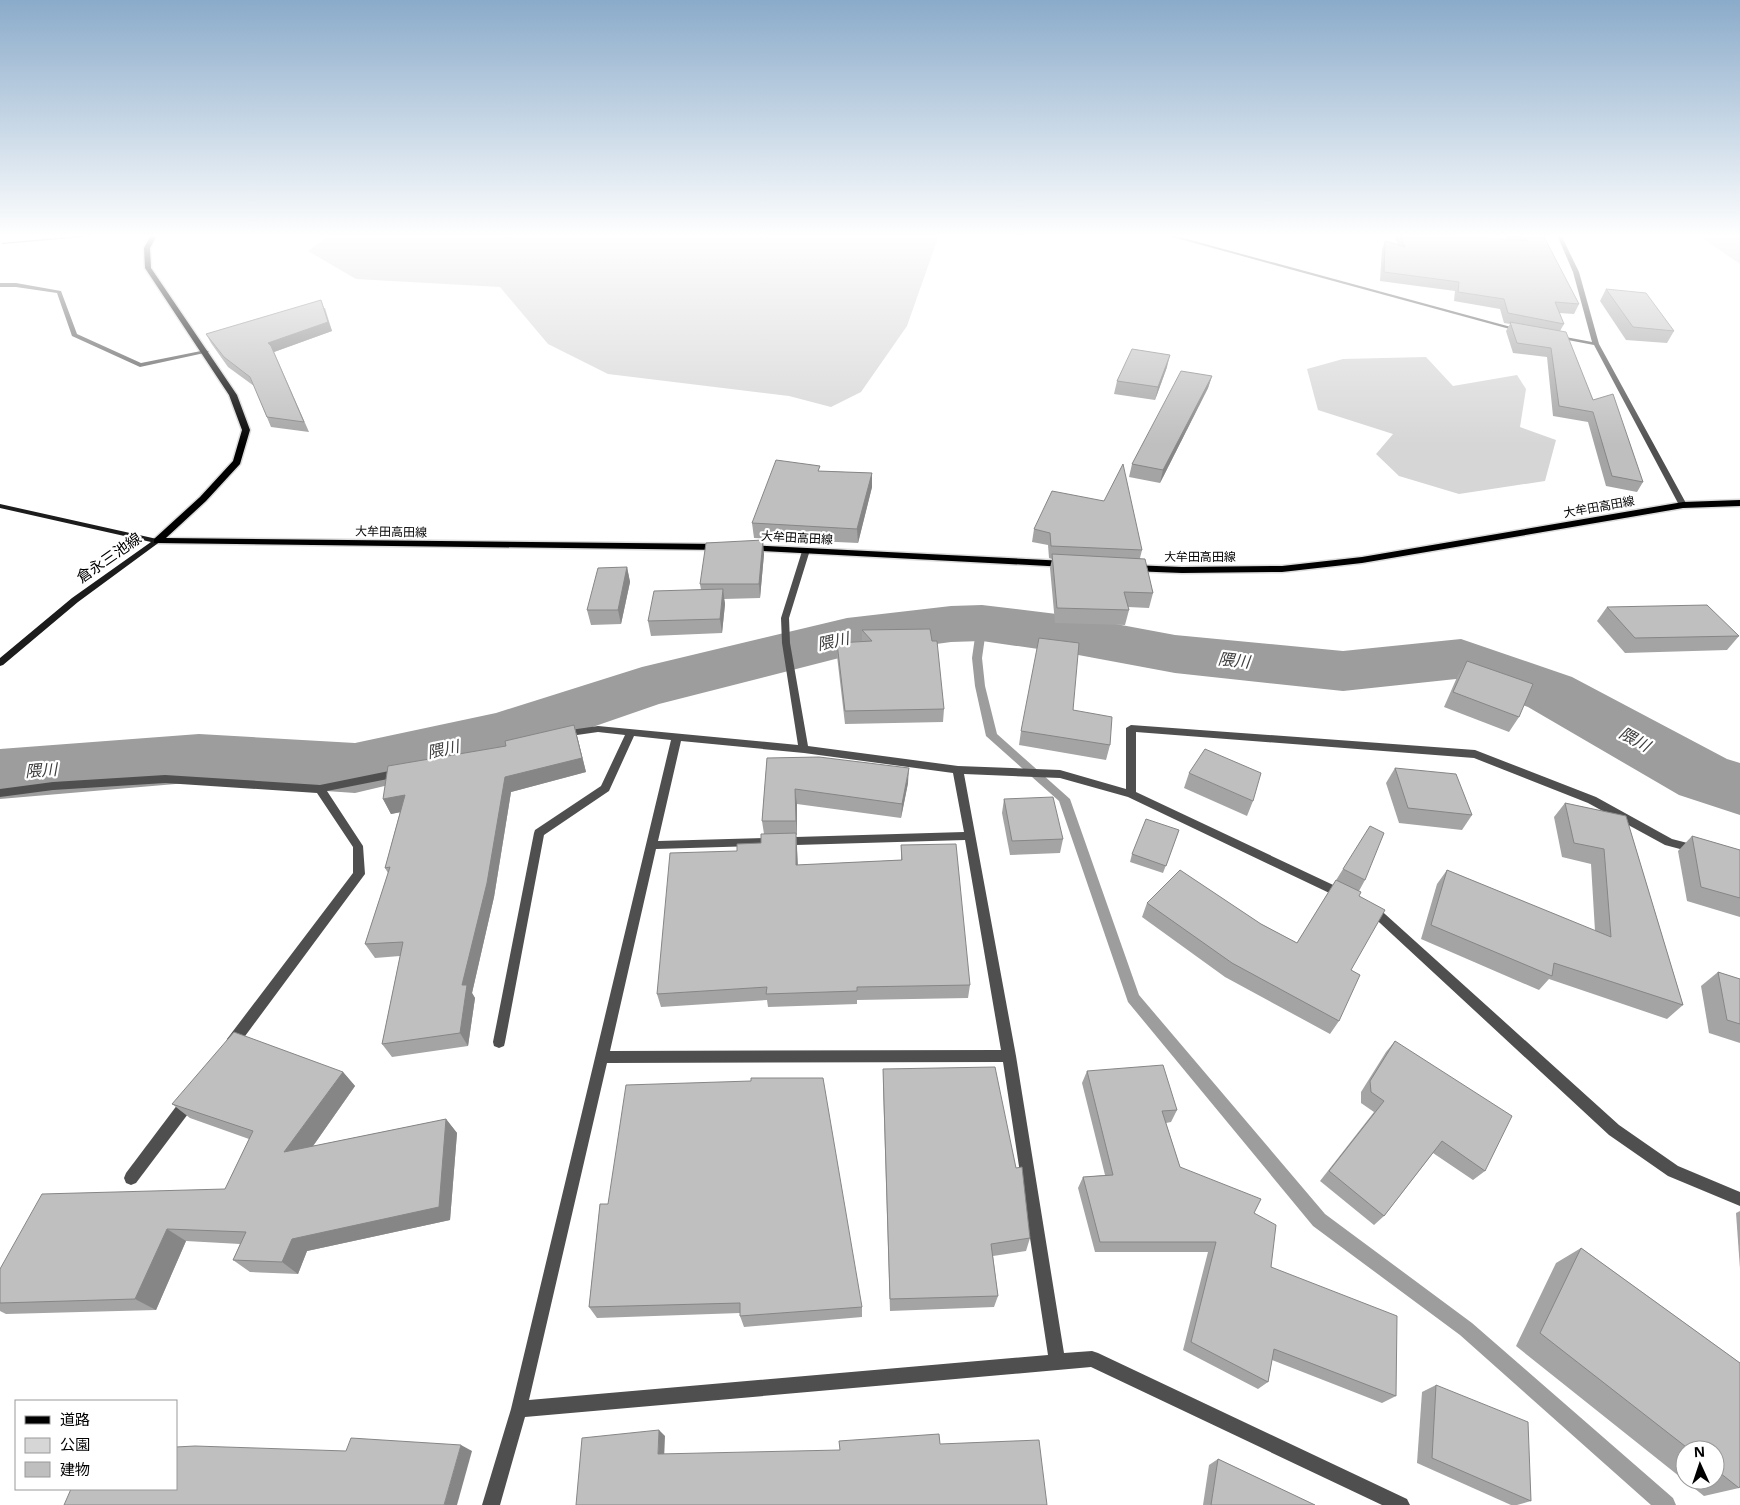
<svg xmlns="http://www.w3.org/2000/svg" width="1740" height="1505" viewBox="0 0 1740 1505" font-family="'Open Sans','Noto Sans JP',sans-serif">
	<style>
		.green { fill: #d6d6d6 }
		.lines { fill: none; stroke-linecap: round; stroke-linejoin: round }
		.stream { fill: #9d9d9d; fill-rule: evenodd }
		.river { fill: #9d9d9d; fill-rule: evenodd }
		.primary-casing { stroke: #dbdbdb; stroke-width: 3 }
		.minor { fill: #4f4f4f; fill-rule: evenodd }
		.secondary { fill: #1c1c1c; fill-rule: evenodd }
		.primary { fill: #000; fill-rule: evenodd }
		.wall { fill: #a4a4a4; fill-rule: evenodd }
		.shaded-wall { fill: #868686 }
		.building { fill: #bfbfbf; stroke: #868686 }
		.labels { text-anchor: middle; stroke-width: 4.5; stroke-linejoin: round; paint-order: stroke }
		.far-street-label { font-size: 12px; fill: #000; stroke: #fff }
		.street-label { font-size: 15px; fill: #000; stroke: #fff }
		.water-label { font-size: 16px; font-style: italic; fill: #3e3e3e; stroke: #fff }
	</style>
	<rect width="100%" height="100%" fill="#fff"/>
	<g class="green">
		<path d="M 330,235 L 939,235 L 907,326 L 861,392 L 831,407 L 789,396 L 608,374 L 548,344 L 500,287 L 356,279 L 308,251 Z"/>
		<path d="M 1698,235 L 1740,235 L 1740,264 Z"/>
		<path d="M 1426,357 L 1453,386 L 1517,375 L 1526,389 L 1520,427 L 1556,440 L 1545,481 L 1459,494 L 1399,476 L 1376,454 L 1393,434 L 1318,410 L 1307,369 L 1343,359 Z"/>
	</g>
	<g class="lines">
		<path class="stream" d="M 982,620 L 987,623 L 982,658 L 985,686 L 997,734 L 1070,799 L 1139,995 L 1325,1214 L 1472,1323 L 1673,1498 L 1676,1505 L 1651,1505 L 1460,1335 L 1313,1226 L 1128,1002 L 1059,801 L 986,736 L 975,686 L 972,658 L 977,623 Z"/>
		<path class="river" d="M 982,605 L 1073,616 L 1175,635 L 1343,651 L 1461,639 L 1572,677 L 1727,759 L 1740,763 L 1740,815 L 1679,795 L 1528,707 L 1456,679 L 1343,691 L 1175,673 L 1073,654 L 982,641 L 951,642 L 847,656 L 659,704 L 503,758 L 355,793 L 199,782 L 0,799 L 0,749 L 199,734 L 355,743 L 496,713 L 642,667 L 847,618 L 951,606 Z"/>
		<g class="primary-casing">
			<g id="primary">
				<path d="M 151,235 L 157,235 L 150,248 L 151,268 L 237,395 L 250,430 L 240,464 L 206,501 L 166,538 L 722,544 L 727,547 L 722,550 L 154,543 L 154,539 L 200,497 L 233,461 L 242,430 L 229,395 L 145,268 L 144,248 Z"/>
				<path d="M 1740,500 L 1740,506 L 1683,508 L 1362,563 L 1282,572 L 1182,573 L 1131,571 L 1126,568 L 1131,565 L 1182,567 L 1282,566 L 1362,557 L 1683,502 Z"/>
				<path d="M 747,545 L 1066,561 L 1071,564 L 1066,567 L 743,550 L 742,548 Z"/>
			</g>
		</g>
		<g class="minor">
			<path d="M 89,235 L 107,235 L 3,244 L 1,243 Z"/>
			<path d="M 1165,235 L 1172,235 L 1522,330 L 1517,331 Z"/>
			<path d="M 1557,235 L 1561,235 L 1579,272 L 1599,344 L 1687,505 L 1686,507 L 1683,507 L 1679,505 L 1594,345 L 1552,337 L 1555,335 L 1592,342 L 1573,272 Z"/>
			<path d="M 0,283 L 16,283 L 61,291 L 77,334 L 141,363 L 206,350 L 209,352 L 140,367 L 72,336 L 57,293 L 16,287 L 0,287 Z"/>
			<path d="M 803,548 L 806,548 L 810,550 L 789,618 L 790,643 L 808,746 L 958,766 L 1060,770 L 1126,789 L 1126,728 L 1131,725 L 1475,750 L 1596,797 L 1672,839 L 1699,846 L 1700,849 L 1699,852 L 1695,853 L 1665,845 L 1588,803 L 1474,758 L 1136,732 L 1136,792 L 1346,891 L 1348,894 L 1346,897 L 1342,899 L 1128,797 L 1060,778 L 964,774 L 1016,1056 L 1064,1353 L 1092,1351 L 1098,1353 L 1407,1499 L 1410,1505 L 1382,1505 L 1091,1367 L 525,1417 L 500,1505 L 482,1505 L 511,1409 L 671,740 L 634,736 L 609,791 L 544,835 L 505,1042 L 504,1046 L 499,1048 L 494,1046 L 493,1042 L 534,833 L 535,830 L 601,786 L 625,735 L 598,732 L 563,737 L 558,734 L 563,731 L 598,726 L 798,745 L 782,643 L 781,618 ZM 681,741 L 804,753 L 953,773 L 964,832 L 658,841 ZM 965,840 L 1001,1050 L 610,1051 L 656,849 ZM 1003,1062 L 1048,1355 L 529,1400 L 607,1063 Z"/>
			<path d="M 399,769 L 403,770 L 404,773 L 403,776 L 327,791 L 363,846 L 365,874 L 237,1047 L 232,1049 L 227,1047 L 226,1043 L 227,1039 L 353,873 L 353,847 L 317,793 L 165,783 L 53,790 L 0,797 L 0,789 L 53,782 L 165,775 L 320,785 Z"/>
			<path d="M 1371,903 L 1375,905 L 1619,1125 L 1678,1166 L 1740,1192 L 1740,1206 L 1668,1176 L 1609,1135 L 1367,911 L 1365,908 L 1367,905 Z"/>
			<path d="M 189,1094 L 194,1096 L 196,1101 L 194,1106 L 136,1183 L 131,1185 L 126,1183 L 124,1178 L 126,1173 L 184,1096 Z"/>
		</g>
		<path class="secondary" d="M 0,504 L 157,539 L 161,541 L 78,602 L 3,665 L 0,666 L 0,658 L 72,598 L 151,542 L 0,508 Z"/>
		<use href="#primary" class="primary"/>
	</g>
	<g class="wall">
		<path d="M 1397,235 L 1453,235 L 1509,240 L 1502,235 L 1543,235 L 1579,304 L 1574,314 L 1559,313 L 1564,324 L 1560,331 L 1593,400 L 1643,482 L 1637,492 L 1606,486 L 1588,422 L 1553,416 L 1547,357 L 1513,353 L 1506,331 L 1510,324 L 1504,323 L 1500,309 L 1454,301 L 1455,291 L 1380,281 L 1382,250 L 1385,241 L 1398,244 L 1395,239 Z"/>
		<path d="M 1606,289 L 1674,331 L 1667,343 L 1626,340 L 1600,301 Z"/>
		<path d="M 325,308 L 332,331 L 274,352 L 309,432 L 271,427 L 254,386 L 228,367 L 211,343 L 206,334 Z"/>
		<path d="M 1167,367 L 1155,400 L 1114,394 L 1117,381 Z"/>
		<path d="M 1212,376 L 1208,388 L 1160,483 L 1129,477 L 1132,464 Z"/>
		<path d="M 820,471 L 872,473 L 872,487 L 858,543 L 754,538 L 752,523 Z"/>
		<path d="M 1034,529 L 1142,550 L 1140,558 L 1153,593 L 1149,608 L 1128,607 L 1129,610 L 1125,625 L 1055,623 L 1050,568 L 1052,559 L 1049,558 L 1048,545 L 1032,542 Z"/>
		<path d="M 764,554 L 760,598 L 724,599 L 725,604 L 722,633 L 651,636 L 648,621 L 701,590 L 700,584 Z"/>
		<path d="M 627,567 L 630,582 L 621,624 L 591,625 L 587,610 Z"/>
		<path d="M 1607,607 L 1739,636 L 1727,650 L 1625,653 L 1597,621 Z"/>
		<path d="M 862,630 L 944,709 L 943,722 L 845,724 L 837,656 L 837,643 L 862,641 Z"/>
		<path d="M 1467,661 L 1519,717 L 1509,732 L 1444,707 L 1458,675 Z"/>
		<path d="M 1073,710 L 1110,745 L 1106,760 L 1019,745 L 1021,731 Z"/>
		<path d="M 574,725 L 578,740 L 586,772 L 511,792 L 494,897 L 472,993 L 475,998 L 468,1046 L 392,1057 L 382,1044 L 400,956 L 375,958 L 365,944 L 388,873 L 385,868 L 400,812 L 391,814 L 383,799 L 506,746 Z"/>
		<path d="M 767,758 L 908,783 L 901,818 L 797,804 L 797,835 L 796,835 L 798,865 L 901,860 L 901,845 L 970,985 L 968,998 L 857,1000 L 857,1004 L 768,1007 L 767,1000 L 661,1007 L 657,994 L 737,851 L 761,843 L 764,834 L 762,821 Z"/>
		<path d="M 1395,768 L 1472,815 L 1462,830 L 1399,823 L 1386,783 Z"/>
		<path d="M 1189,773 L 1253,801 L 1247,816 L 1184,788 Z"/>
		<path d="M 1004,799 L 1063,839 L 1060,853 L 1010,855 L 1002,813 Z"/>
		<path d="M 1565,803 L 1626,816 L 1683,1005 L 1667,1019 L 1549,979 L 1539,990 L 1421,939 L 1437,884 L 1447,870 L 1595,931 L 1591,864 L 1562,857 L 1554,817 Z"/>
		<path d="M 1179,830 L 1163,873 L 1130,862 L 1132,854 Z"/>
		<path d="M 1692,836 L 1740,850 L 1740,917 L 1687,901 L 1678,851 Z"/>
		<path d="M 1343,869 L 1365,880 L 1359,891 L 1359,896 L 1351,970 L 1339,1021 L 1330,1034 L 1225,977 L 1142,917 L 1147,903 L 1261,924 L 1297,943 Z"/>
		<path d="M 1718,972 L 1740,979 L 1740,1043 L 1709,1033 L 1701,986 Z"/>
		<path d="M 1395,1041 L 1485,1171 L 1473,1180 L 1433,1153 L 1384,1216 L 1374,1225 L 1320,1181 L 1374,1112 L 1361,1103 L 1361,1092 L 1386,1052 Z"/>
		<path d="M 883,1069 L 1030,1238 L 1026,1251 L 993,1256 L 998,1296 L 994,1307 L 890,1311 L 883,1086 Z"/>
		<path d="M 1087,1071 L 1177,1110 L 1171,1122 L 1166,1123 L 1180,1167 L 1254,1213 L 1271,1267 L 1396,1396 L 1382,1403 L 1272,1360 L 1268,1382 L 1258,1389 L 1183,1350 L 1208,1252 L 1095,1252 L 1078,1188 L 1083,1177 L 1105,1175 L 1082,1083 Z"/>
		<path d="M 343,1072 L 355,1086 L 313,1146 L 446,1119 L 457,1133 L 450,1220 L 307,1251 L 298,1274 L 250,1272 L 233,1260 L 240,1244 L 186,1241 L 156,1310 L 6,1314 L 0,1311 L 0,1269 L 225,1189 L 249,1139 L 190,1118 L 172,1104 Z"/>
		<path d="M 600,1204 L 862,1307 L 862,1317 L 744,1327 L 740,1316 L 740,1313 L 597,1318 L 589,1307 Z"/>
		<path d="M 1740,1211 L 1740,1269 L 1736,1213 Z"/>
		<path d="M 1581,1248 L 1740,1363 L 1740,1486 L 1739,1488 L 1704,1496 L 1516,1346 L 1556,1263 ZM 1685,1450 L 1715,1450 L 1715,1480 L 1685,1480 Z"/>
		<path d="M 1436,1385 L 1531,1501 L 1517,1505 L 1511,1505 L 1417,1463 L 1422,1392 Z"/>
		<path d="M 1218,1459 L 1315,1505 L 1203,1505 L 1209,1465 Z"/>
	</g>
	<g class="shaded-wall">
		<path d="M 321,300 L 332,331 L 274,352 L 309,432 L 274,352 L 268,343 Z"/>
		<path d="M 1170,355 L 1167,367 L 1155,400 L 1158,387 Z"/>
		<path d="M 1212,376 L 1208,388 L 1160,483 L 1163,470 Z"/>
		<path d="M 872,473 L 872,487 L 858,543 L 857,529 Z"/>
		<path d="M 763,540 L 764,554 L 760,598 L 759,584 Z"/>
		<path d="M 627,567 L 630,582 L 621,624 L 618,610 Z"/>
		<path d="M 723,589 L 725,604 L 722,633 L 720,619 Z"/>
		<path d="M 574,725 L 578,740 L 586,772 L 511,792 L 494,897 L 472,993 L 475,998 L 468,1046 L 460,1033 L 462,985 L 505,777 Z"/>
		<path d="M 909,768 L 908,783 L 901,818 L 902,804 Z"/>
		<path d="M 795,789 L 797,804 L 797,835 L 796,821 Z"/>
		<path d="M 405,795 L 412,810 L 391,814 L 383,799 Z"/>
		<path d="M 796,833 L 797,847 L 798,879 L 796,865 Z"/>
		<path d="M 343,1072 L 355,1086 L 299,1166 L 284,1152 Z"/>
		<path d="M 446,1119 L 457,1133 L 450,1220 L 307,1251 L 298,1274 L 282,1262 L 292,1239 Z"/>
		<path d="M 167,1229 L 186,1241 L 156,1310 L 135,1299 Z"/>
		<path d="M 659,1430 L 665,1436 L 664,1460 L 658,1454 Z"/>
		<path d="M 461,1445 L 472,1451 L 457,1505 L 444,1505 Z"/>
	</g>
	<g class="building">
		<path d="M 1400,235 L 1453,235 L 1528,241 L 1519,235 L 1543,235 L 1579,304 L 1555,302 L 1564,324 L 1508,313 L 1504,299 L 1458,292 L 1459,282 L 1384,272 L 1385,241 L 1405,247 Z"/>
		<path d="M 1606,289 L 1646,293 L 1674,331 L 1633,327 Z"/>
		<path d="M 321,300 L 328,322 L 268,343 L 271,346 L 304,422 L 267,417 L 250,377 L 224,357 L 206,334 Z"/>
		<path d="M 1510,322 L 1566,332 L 1593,400 L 1613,394 L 1643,482 L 1612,476 L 1593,412 L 1559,406 L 1551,348 L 1517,343 Z"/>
		<path d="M 1132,349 L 1170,355 L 1158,387 L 1117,381 Z"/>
		<path d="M 1181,371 L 1212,376 L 1163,470 L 1132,464 Z"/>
		<path d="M 776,460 L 820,466 L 818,471 L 872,473 L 857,529 L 752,523 Z"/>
		<path d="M 1123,464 L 1142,550 L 1051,546 L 1050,533 L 1034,529 L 1052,491 L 1104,501 Z"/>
		<path d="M 763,540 L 759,584 L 700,584 L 706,543 Z"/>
		<path d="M 1052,554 L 1145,559 L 1153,593 L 1124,592 L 1129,610 L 1057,608 Z"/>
		<path d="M 627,567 L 618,610 L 587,610 L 598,568 Z"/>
		<path d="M 723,589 L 720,619 L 648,621 L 654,591 Z"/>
		<path d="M 1707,605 L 1739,636 L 1635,638 L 1607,607 Z"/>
		<path d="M 930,629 L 932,641 L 937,641 L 944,709 L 845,711 L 837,643 L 872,641 L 862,630 Z"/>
		<path d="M 1039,638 L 1079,643 L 1073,710 L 1112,717 L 1110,745 L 1021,731 Z"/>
		<path d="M 1467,661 L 1533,684 L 1519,717 L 1453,692 Z"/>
		<path d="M 574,725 L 582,758 L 505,777 L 487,883 L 462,985 L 467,985 L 460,1033 L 382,1044 L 403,942 L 365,944 L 390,867 L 385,868 L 405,795 L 383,799 L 388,766 L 506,746 L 505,741 Z"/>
		<path d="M 1205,749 L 1261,773 L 1253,801 L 1189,773 Z"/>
		<path d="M 819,757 L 909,768 L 902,804 L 795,789 L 796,821 L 762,821 L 767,758 Z"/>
		<path d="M 1395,768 L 1456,774 L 1472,815 L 1408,808 Z"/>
		<path d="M 1053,797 L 1063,839 L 1012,841 L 1004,799 Z"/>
		<path d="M 1565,803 L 1626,816 L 1683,1005 L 1554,963 L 1552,976 L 1431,925 L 1447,870 L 1611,937 L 1604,849 L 1574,843 Z"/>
		<path d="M 1146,819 L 1179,830 L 1166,866 L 1132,854 Z"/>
		<path d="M 1370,826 L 1384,833 L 1365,880 L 1343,869 Z"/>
		<path d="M 796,833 L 796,865 L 902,860 L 901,845 L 956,844 L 970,985 L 857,987 L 857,991 L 766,994 L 767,987 L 657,994 L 670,853 L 737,851 L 737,844 L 761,843 L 761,834 Z"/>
		<path d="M 1692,836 L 1740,850 L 1740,898 L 1701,887 Z"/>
		<path d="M 1180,870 L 1261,924 L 1297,943 L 1336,880 L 1361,892 L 1359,896 L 1385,910 L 1351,970 L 1360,975 L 1339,1021 L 1232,963 L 1147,903 Z"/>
		<path d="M 1718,972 L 1740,979 L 1740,1024 L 1727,1020 Z"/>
		<path d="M 234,1032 L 343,1072 L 284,1152 L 446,1119 L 439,1207 L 292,1239 L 282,1262 L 233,1260 L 246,1232 L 167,1229 L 135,1299 L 0,1303 L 0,1269 L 42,1194 L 225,1189 L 253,1131 L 172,1104 Z"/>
		<path d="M 1395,1041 L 1512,1116 L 1485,1171 L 1442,1141 L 1384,1216 L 1329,1171 L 1384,1101 L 1371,1092 L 1370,1081 Z"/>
		<path d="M 1163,1065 L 1177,1110 L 1162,1111 L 1180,1167 L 1261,1199 L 1254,1213 L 1276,1225 L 1271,1267 L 1397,1316 L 1396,1396 L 1274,1349 L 1268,1382 L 1191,1342 L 1216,1242 L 1100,1242 L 1083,1177 L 1113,1175 L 1087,1071 Z"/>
		<path d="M 995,1067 L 1016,1168 L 1022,1167 L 1030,1238 L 991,1244 L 998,1296 L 890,1299 L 883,1069 Z"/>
		<path d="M 751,1078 L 823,1078 L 862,1307 L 740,1316 L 740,1303 L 589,1307 L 600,1204 L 608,1204 L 626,1085 L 751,1081 Z"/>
		<path d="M 1581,1248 L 1740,1363 L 1740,1486 L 1739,1488 L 1715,1469 L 1715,1450 L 1690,1450 L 1540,1333 Z"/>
		<path d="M 1436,1385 L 1528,1422 L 1531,1501 L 1432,1458 Z"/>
		<path d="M 659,1430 L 658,1454 L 840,1450 L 839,1441 L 939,1434 L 940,1444 L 1039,1440 L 1047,1505 L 576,1505 L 582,1438 Z"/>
		<path d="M 351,1438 L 461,1445 L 444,1505 L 64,1505 L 71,1489 L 176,1489 L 176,1447 L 195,1446 L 346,1451 Z"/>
		<path d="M 1218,1459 L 1315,1505 L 1211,1505 Z"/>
	</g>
	<linearGradient id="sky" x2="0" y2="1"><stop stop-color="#8aabca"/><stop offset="0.53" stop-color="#fff"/><stop offset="1" stop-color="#fff" stop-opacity="0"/></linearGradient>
	<rect width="1740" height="445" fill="url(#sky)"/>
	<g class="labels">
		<g class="far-street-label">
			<text transform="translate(1599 507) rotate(-10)" y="4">大牟田高田線</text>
			<text transform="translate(391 532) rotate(1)" y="4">大牟田高田線</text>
			<text transform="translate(797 538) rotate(3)" y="4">大牟田高田線</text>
			<text x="1200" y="561">大牟田高田線</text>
		</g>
		<g class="street-label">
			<text transform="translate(109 558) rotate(-35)" y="5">倉永三池線</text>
		</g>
		<g class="water-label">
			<text transform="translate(833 641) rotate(-12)" y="6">隈川</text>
			<text transform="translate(1234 660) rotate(6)" y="6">隈川</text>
			<text transform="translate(1635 739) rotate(29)" y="6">隈川</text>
			<text transform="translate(443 749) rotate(-12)" y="6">隈川</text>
			<text transform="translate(41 770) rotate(-4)" y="6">隈川</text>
		</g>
	</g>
	<rect x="15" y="1400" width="162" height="90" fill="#ffffff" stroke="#999999"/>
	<rect x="25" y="1416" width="25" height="8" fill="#000000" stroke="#999999"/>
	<text x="60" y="1425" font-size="15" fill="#000000">道路</text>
	<rect x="25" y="1438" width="25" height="15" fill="#d6d6d6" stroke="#999999"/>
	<text x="60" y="1450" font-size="15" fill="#000000">公園</text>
	<rect x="25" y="1462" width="25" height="15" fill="#bfbfbf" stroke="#999999"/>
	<text x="60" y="1475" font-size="15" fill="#000000">建物</text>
	<g transform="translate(1700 1465) rotate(357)"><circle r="24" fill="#ffffff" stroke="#999999"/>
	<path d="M0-4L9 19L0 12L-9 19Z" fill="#000000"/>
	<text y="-8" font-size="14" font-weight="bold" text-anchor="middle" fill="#000000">N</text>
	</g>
</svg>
